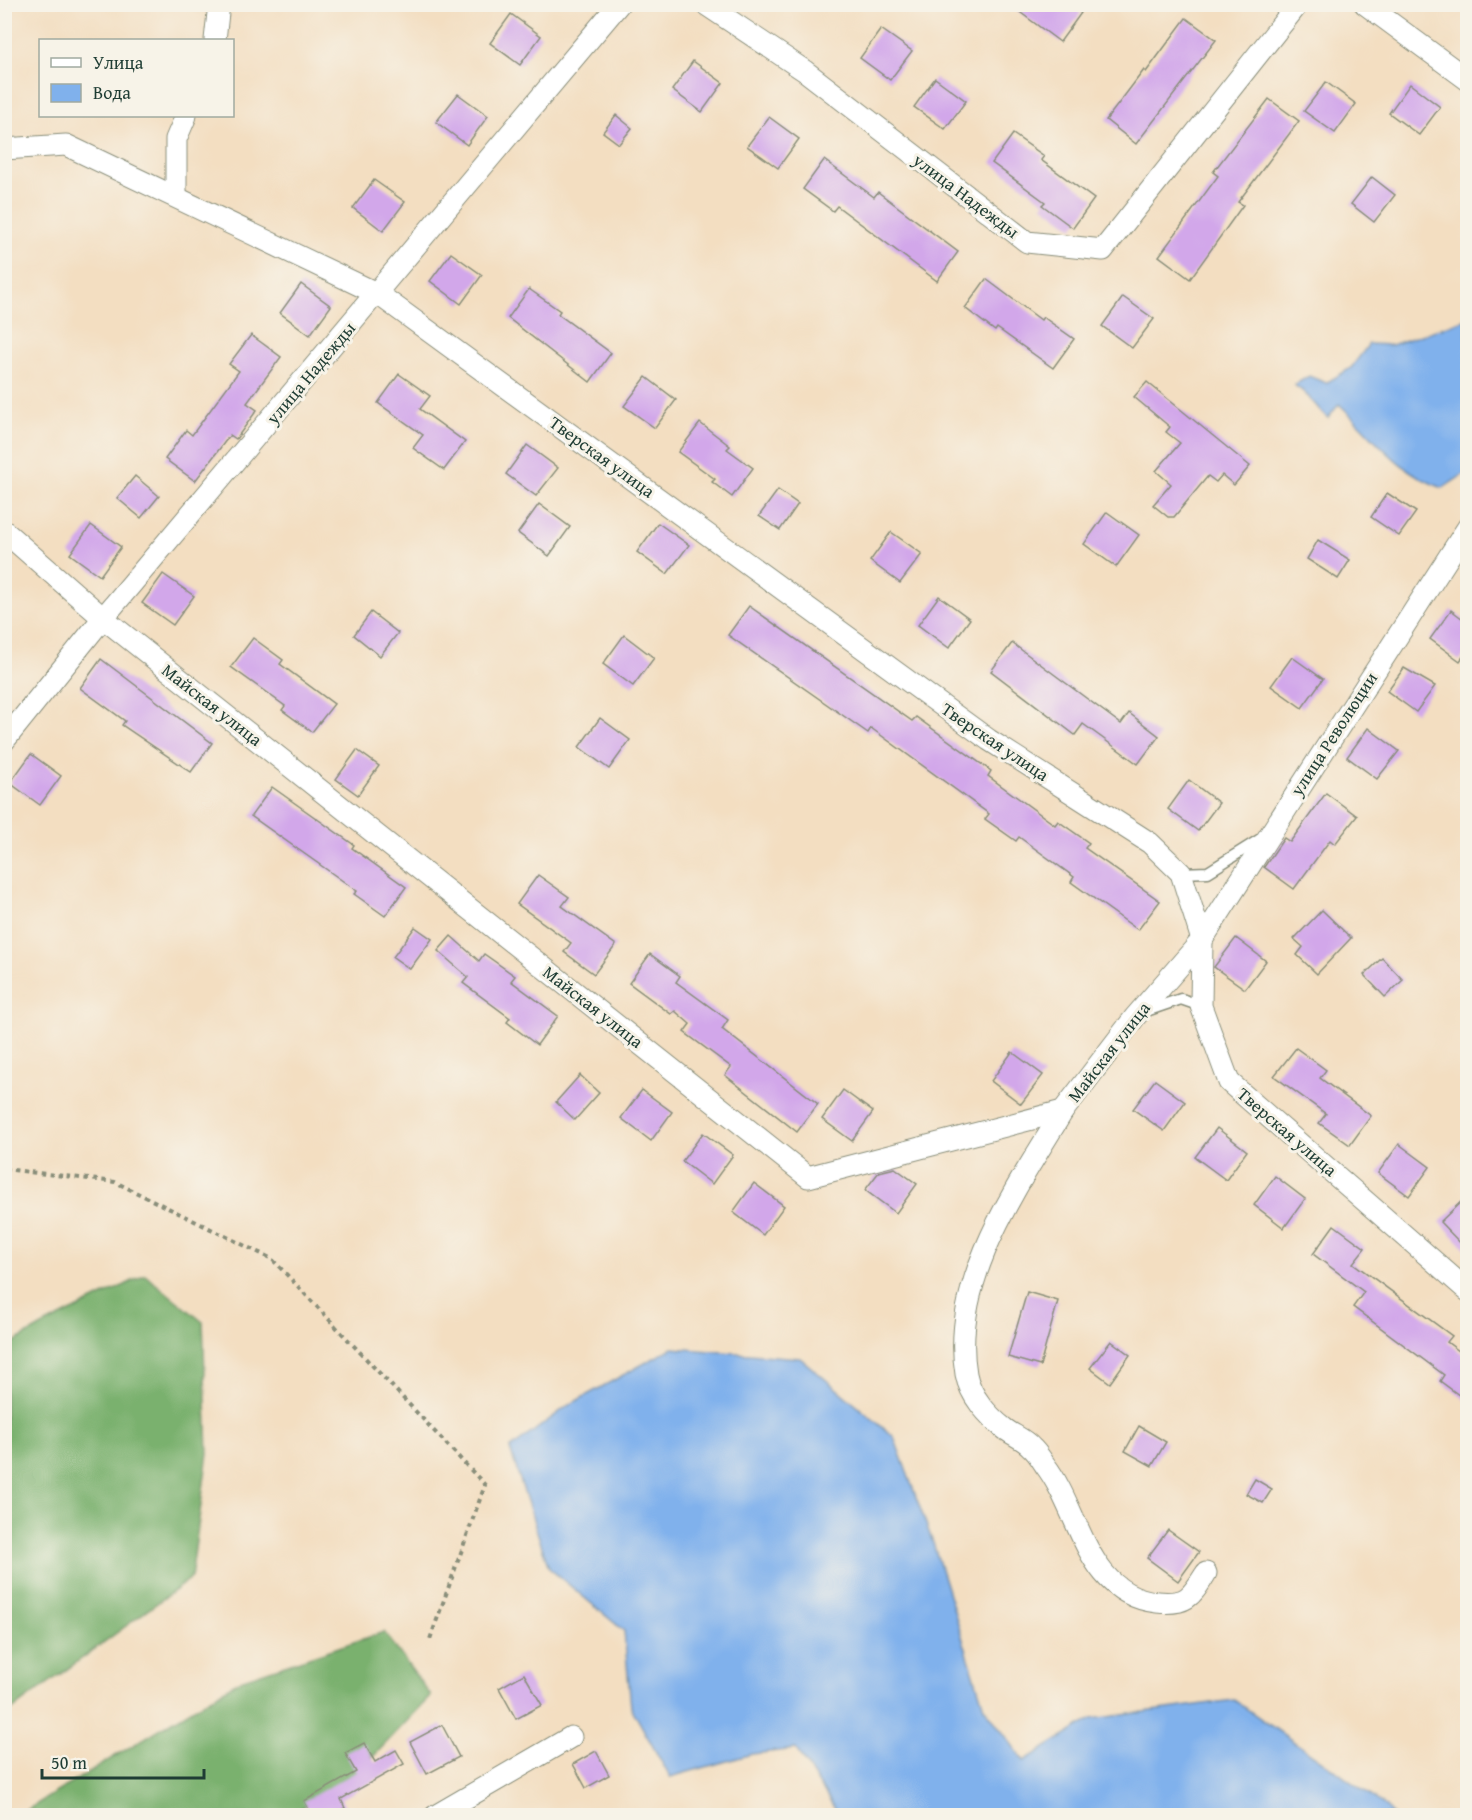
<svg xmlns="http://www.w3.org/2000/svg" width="1472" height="1820" viewBox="0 0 1472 1820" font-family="'Gentium Book Plus',serif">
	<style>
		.forest { fill: #7ab16e; stroke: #4c7751; stroke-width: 1.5 }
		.water { fill: #80b1ec; stroke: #507790; stroke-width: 1.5 }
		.building { fill: #d2a7ea }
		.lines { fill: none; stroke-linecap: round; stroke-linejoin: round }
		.lane-casing { stroke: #898e7a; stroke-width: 13 }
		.street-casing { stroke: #898e7a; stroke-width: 23 }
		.path { stroke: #898e7a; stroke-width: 4; stroke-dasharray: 4.5 4.5; stroke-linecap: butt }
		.lane { stroke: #fff; stroke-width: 10 }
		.street { stroke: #fff; stroke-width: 21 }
		.labels { text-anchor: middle; stroke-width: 6; stroke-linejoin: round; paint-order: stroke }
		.street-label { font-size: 18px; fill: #1f3d34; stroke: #f7f3e8 }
	</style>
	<rect width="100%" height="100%" fill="#f7f3e8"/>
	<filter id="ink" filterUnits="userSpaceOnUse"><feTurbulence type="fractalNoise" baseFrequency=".0167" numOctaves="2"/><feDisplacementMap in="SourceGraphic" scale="12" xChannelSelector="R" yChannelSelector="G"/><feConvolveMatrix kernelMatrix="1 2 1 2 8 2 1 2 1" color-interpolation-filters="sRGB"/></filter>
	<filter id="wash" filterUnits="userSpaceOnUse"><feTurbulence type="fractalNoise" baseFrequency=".008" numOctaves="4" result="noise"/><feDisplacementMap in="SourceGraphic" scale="24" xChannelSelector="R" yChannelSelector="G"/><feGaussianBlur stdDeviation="1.35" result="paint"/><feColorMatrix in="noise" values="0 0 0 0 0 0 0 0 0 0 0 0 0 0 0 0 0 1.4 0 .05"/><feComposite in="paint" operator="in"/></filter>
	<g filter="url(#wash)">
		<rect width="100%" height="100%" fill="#f3dec1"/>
		<g class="forest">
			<path d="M 145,1275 L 203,1322 L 208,1453 L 191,1578 L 5,1715 L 5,1347 L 44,1325 Z"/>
			<path d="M 384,1632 L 431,1696 L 349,1782 L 289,1815 L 17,1816 L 240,1680 Z"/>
		</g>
		<g class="water">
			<path d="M 1467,319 L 1467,472 L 1443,488 C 1398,473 1373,435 1339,404 L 1328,418 C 1315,407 1309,393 1294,385 L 1309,376 L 1326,383 L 1351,368 L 1369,344 L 1392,345 Z"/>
			<path d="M 672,1348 L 800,1358 L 894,1437 L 933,1543 L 984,1707 L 1024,1761 L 1092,1719 L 1234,1700 L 1387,1807 L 1393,1815 L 839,1815 L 796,1749 L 752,1754 L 670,1777 L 631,1707 L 624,1631 L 549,1568 L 510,1449 L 569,1405 Z"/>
		</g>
		<g id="blocks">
			<g class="building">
				<path d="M 1009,4 L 1069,4 L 1081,13 L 1060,42 Z"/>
				<path d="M 511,14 L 541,36 L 520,65 L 490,43 Z"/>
				<path d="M 1186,18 L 1216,40 L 1136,144 L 1106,120 L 1144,70 L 1146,72 Z"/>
				<path d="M 881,29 L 912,51 L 890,80 L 860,58 Z"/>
				<path d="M 693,61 L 723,83 L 702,112 L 672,90 Z"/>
				<path d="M 935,78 L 966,101 L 945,129 L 914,107 Z"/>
				<path d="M 1326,82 L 1356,104 L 1335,133 L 1304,111 Z"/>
				<path d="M 1410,84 L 1440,107 L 1419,135 L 1389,113 Z"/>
				<path d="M 458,94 L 488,116 L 467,145 L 436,122 Z"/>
				<path d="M 1269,99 L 1299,121 L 1238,202 L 1243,205 L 1190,279 L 1159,256 L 1218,176 L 1213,172 Z"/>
				<path d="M 616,115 L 632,128 L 619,144 L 603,132 Z"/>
				<path d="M 769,117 L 799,139 L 778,168 L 747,146 Z"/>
				<path d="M 1013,134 L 1044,156 L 1041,160 L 1094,199 L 1073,228 L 1042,205 L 1045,202 L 992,163 Z"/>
				<path d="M 824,160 L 874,197 L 878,192 L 958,252 L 937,281 L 837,206 L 833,211 L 803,189 Z"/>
				<path d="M 1372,177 L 1395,195 L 1374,222 L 1351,204 Z"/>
				<path d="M 374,180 L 405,202 L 383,231 L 353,208 Z"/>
				<path d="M 451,253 L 482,275 L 461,304 L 430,281 Z"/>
				<path d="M 986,279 L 1041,320 L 1043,317 L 1074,339 L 1053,368 L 997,328 L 995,331 L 965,308 Z"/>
				<path d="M 301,284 L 331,306 L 310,335 L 280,313 Z"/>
				<path d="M 529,289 L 560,311 L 558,314 L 611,353 L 590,382 L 508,318 Z"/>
				<path d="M 1123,297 L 1154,319 L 1132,348 L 1102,326 Z"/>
				<path d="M 251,335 L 281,357 L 247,403 L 257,410 L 236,439 L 230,435 L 195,481 L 165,459 L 186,430 L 192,435 L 239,371 L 229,364 Z"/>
				<path d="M 399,374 L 430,396 L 420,409 L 465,442 L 444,470 L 413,448 L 423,435 L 378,403 Z"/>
				<path d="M 646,377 L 676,400 L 655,428 L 624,406 Z"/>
				<path d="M 1147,382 L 1250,466 L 1234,485 L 1222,475 L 1216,482 L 1208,476 L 1174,517 L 1168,517 L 1153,505 L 1171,484 L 1156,471 L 1180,443 L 1166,432 L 1170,427 L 1134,397 Z"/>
				<path d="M 700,423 L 730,446 L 727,449 L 753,468 L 732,497 L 712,482 L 715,479 L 678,452 Z"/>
				<path d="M 527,445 L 558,468 L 536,496 L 506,474 Z"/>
				<path d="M 135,476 L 159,496 L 141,518 L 117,498 Z"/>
				<path d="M 778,490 L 798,504 L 780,530 L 759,516 Z"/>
				<path d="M 1387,493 L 1416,512 L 1399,536 L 1371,517 Z"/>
				<path d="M 539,504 L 570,527 L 549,556 L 518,533 Z"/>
				<path d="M 1107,512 L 1139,535 L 1116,567 L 1084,544 Z"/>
				<path d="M 658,523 L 689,545 L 667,574 L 637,552 Z"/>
				<path d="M 91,525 L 121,547 L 100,576 L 70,554 Z"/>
				<path d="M 891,532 L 922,554 L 900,583 L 870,561 Z"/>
				<path d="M 1318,540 L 1350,560 L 1338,579 L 1307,559 Z"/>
				<path d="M 163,574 L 194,596 L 173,625 L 142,603 Z"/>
				<path d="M 939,596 L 970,619 L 949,648 L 918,625 Z"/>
				<path d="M 749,606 L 912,721 L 916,717 L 991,771 L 988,776 L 1055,825 L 1058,821 L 1089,843 L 1085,848 L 1160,901 L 1138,930 L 1071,882 L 1074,877 L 1019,837 L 1016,841 L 985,819 L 989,814 L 871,728 L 868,733 L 728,635 Z"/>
				<path d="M 1451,610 L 1467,622 L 1467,651 L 1460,661 L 1430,639 Z"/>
				<path d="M 371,612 L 398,633 L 380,656 L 354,635 Z"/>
				<path d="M 624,635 L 654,658 L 633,686 L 603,664 Z"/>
				<path d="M 253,638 L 283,660 L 280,664 L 334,704 L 312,732 L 282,710 L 285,706 L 231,667 Z"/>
				<path d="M 1012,643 L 1121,724 L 1129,713 L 1159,736 L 1138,764 L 1083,724 L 1075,735 L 991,671 Z"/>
				<path d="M 1292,657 L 1323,679 L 1302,708 L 1271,686 Z"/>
				<path d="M 101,659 L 212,743 L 191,772 L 122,725 L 125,721 L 80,688 Z"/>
				<path d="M 1404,668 L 1435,686 L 1416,712 L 1387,691 Z"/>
				<path d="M 600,718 L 630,740 L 609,769 L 579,747 Z"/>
				<path d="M 1368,728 L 1399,751 L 1377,779 L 1347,757 Z"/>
				<path d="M 357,750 L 379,766 L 358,795 L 336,779 Z"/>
				<path d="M 31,754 L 61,776 L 40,805 L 10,783 Z"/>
				<path d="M 1189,780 L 1219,803 L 1198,831 L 1168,809 Z"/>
				<path d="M 272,787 L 354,845 L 352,848 L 406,887 L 385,916 L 354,894 L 357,891 L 251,816 Z"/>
				<path d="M 1326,793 L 1357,816 L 1335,844 L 1330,840 L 1294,889 L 1264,867 L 1284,838 L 1290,842 Z"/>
				<path d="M 538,875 L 569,897 L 562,906 L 616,945 L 594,974 L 564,952 L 571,943 L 517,904 Z"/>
				<path d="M 1322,910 L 1351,938 L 1317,974 L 1297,955 L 1303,947 L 1294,939 Z"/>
				<path d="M 415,927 L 432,939 L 410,969 L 393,957 Z"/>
				<path d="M 451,936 L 479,961 L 484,954 L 515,976 L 511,981 L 558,1016 L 537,1045 L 507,1022 L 510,1018 L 463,983 L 468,977 L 438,951 Z"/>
				<path d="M 1236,938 L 1266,961 L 1245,989 L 1214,967 Z"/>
				<path d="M 650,954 L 680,976 L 676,982 L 728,1020 L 722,1029 L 818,1104 L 797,1132 L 725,1075 L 731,1067 L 684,1032 L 690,1024 L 675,1011 L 671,1014 L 629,983 Z"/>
				<path d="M 1382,958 L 1403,980 L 1385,997 L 1364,975 Z"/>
				<path d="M 1296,1048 L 1326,1070 L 1320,1078 L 1371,1116 L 1350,1145 L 1319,1123 L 1326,1114 L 1274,1076 Z"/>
				<path d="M 1012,1052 L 1043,1075 L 1021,1104 L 991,1081 Z"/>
				<path d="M 580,1075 L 599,1093 L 575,1120 L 556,1102 Z"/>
				<path d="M 1155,1080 L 1185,1102 L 1164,1131 L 1133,1109 Z"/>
				<path d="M 642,1090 L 672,1112 L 651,1141 L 621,1118 Z"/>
				<path d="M 843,1090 L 873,1112 L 852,1141 L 822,1119 Z"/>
				<path d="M 1217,1128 L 1247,1151 L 1226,1180 L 1195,1157 Z"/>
				<path d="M 703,1133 L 733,1155 L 712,1184 L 682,1161 Z"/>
				<path d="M 1399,1144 L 1430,1167 L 1409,1196 L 1378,1173 Z"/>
				<path d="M 895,1168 L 917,1184 L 896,1213 L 865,1190 L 879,1172 Z"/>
				<path d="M 1275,1176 L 1305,1199 L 1284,1228 L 1254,1205 Z"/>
				<path d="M 754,1183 L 784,1206 L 763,1235 L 733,1212 Z"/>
				<path d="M 1467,1196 L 1467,1250 L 1440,1222 Z"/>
				<path d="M 1334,1225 L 1365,1248 L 1353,1263 L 1452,1336 L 1447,1342 L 1467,1357 L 1467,1401 L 1440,1381 L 1444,1375 L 1353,1307 L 1364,1292 L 1313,1254 Z"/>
				<path d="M 1027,1292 L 1058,1301 L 1040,1366 L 1008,1357 Z"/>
				<path d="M 1111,1341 L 1130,1355 L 1110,1383 L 1090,1368 Z"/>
				<path d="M 1139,1426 L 1166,1442 L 1152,1466 L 1125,1451 Z"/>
				<path d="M 1255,1479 L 1272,1489 L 1263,1503 L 1246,1494 Z"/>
				<path d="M 1168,1530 L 1199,1552 L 1178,1581 L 1147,1558 Z"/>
				<path d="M 524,1674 L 542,1705 L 516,1719 L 499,1688 Z"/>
				<path d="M 442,1725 L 459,1757 L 427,1774 L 410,1742 Z"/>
				<path d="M 364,1743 L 375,1762 L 396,1750 L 404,1764 L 341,1799 L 345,1808 L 341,1810 L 343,1815 L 312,1815 L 304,1801 L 356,1772 L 345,1753 Z"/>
				<path d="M 596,1751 L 609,1775 L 586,1788 L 573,1764 Z"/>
			</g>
		</g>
	</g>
	<g filter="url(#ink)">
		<use href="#blocks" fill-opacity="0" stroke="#898e7a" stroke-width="1.5"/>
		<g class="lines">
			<g class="lane-casing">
				<g id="lane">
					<path d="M 1181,873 L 1208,872 L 1259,840"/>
					<path d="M 1146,1011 L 1181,999 L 1201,1006"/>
				</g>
			</g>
			<g class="street-casing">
				<g id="street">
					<path d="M 705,4 L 805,71 L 1027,242 L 1103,250 L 1298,4"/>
					<path d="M 1365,4 L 1468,80"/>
					<path d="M 215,40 L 219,4"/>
					<path d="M 4,149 L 66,145 L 378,294 L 989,740 L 1150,843 L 1181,873 L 1202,940 L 1201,1006 L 1229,1082 L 1468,1291"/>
					<path d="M 176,195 L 176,139 L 186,116"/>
					<path d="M 4,531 L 103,618 L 808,1177 L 1063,1111 L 1135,1017 L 1202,940 L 1468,527"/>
					<path d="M 4,741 L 103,618 L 619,4"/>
					<path d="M 1063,1111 C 1017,1187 950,1281 966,1374 C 970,1396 988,1416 1005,1429 C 1013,1435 1024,1439 1031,1447 C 1037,1452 1041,1459 1045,1465 C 1081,1512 1086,1595 1157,1602 C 1187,1605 1191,1597 1206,1573"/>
					<path d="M 435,1816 L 571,1737"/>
				</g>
			</g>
			<path class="path" d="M 4,1169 L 115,1182 L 272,1259 L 485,1485 L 429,1642"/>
			<use href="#lane" class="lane"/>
			<use href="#street" class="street"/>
		</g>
	</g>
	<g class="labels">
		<g class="street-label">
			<text transform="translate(966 196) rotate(37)" y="6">улица Надежды</text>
			<text transform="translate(311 373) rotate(-50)" y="6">улица Надежды</text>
			<text transform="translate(602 457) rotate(36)" y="6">Тверская улица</text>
			<text transform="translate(212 705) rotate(38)" y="6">Майская улица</text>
			<text transform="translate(1334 734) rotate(-57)" y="6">улица Революции</text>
			<text transform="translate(995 742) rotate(34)" y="6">Тверская улица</text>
			<text transform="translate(593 1007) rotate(38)" y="6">Майская улица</text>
			<text transform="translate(1109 1052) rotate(-52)" y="6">Майская улица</text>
			<text transform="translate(1287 1132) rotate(41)" y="6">Тверская улица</text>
		</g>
	</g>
	<rect width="1472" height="1820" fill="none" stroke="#f7f3e8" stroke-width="24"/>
	<rect x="39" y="39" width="195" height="78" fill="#f7f3e8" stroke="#a1aaa0" stroke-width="1.5"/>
	<rect x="51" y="58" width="30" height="9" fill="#ffffff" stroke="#a1aaa0" stroke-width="1.5"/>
	<text x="93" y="69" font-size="18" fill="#1f3d34">Улица</text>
	<rect x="51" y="84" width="30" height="18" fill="#80b1ec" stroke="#a1aaa0" stroke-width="1.5"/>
	<text x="93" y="99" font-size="18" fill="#1f3d34">Вода</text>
	<path d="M42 1769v9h162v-9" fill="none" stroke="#1f3d34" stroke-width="3"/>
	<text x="51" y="1769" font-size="18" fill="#1f3d34" stroke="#f7f3e8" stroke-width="4.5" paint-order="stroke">50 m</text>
</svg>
